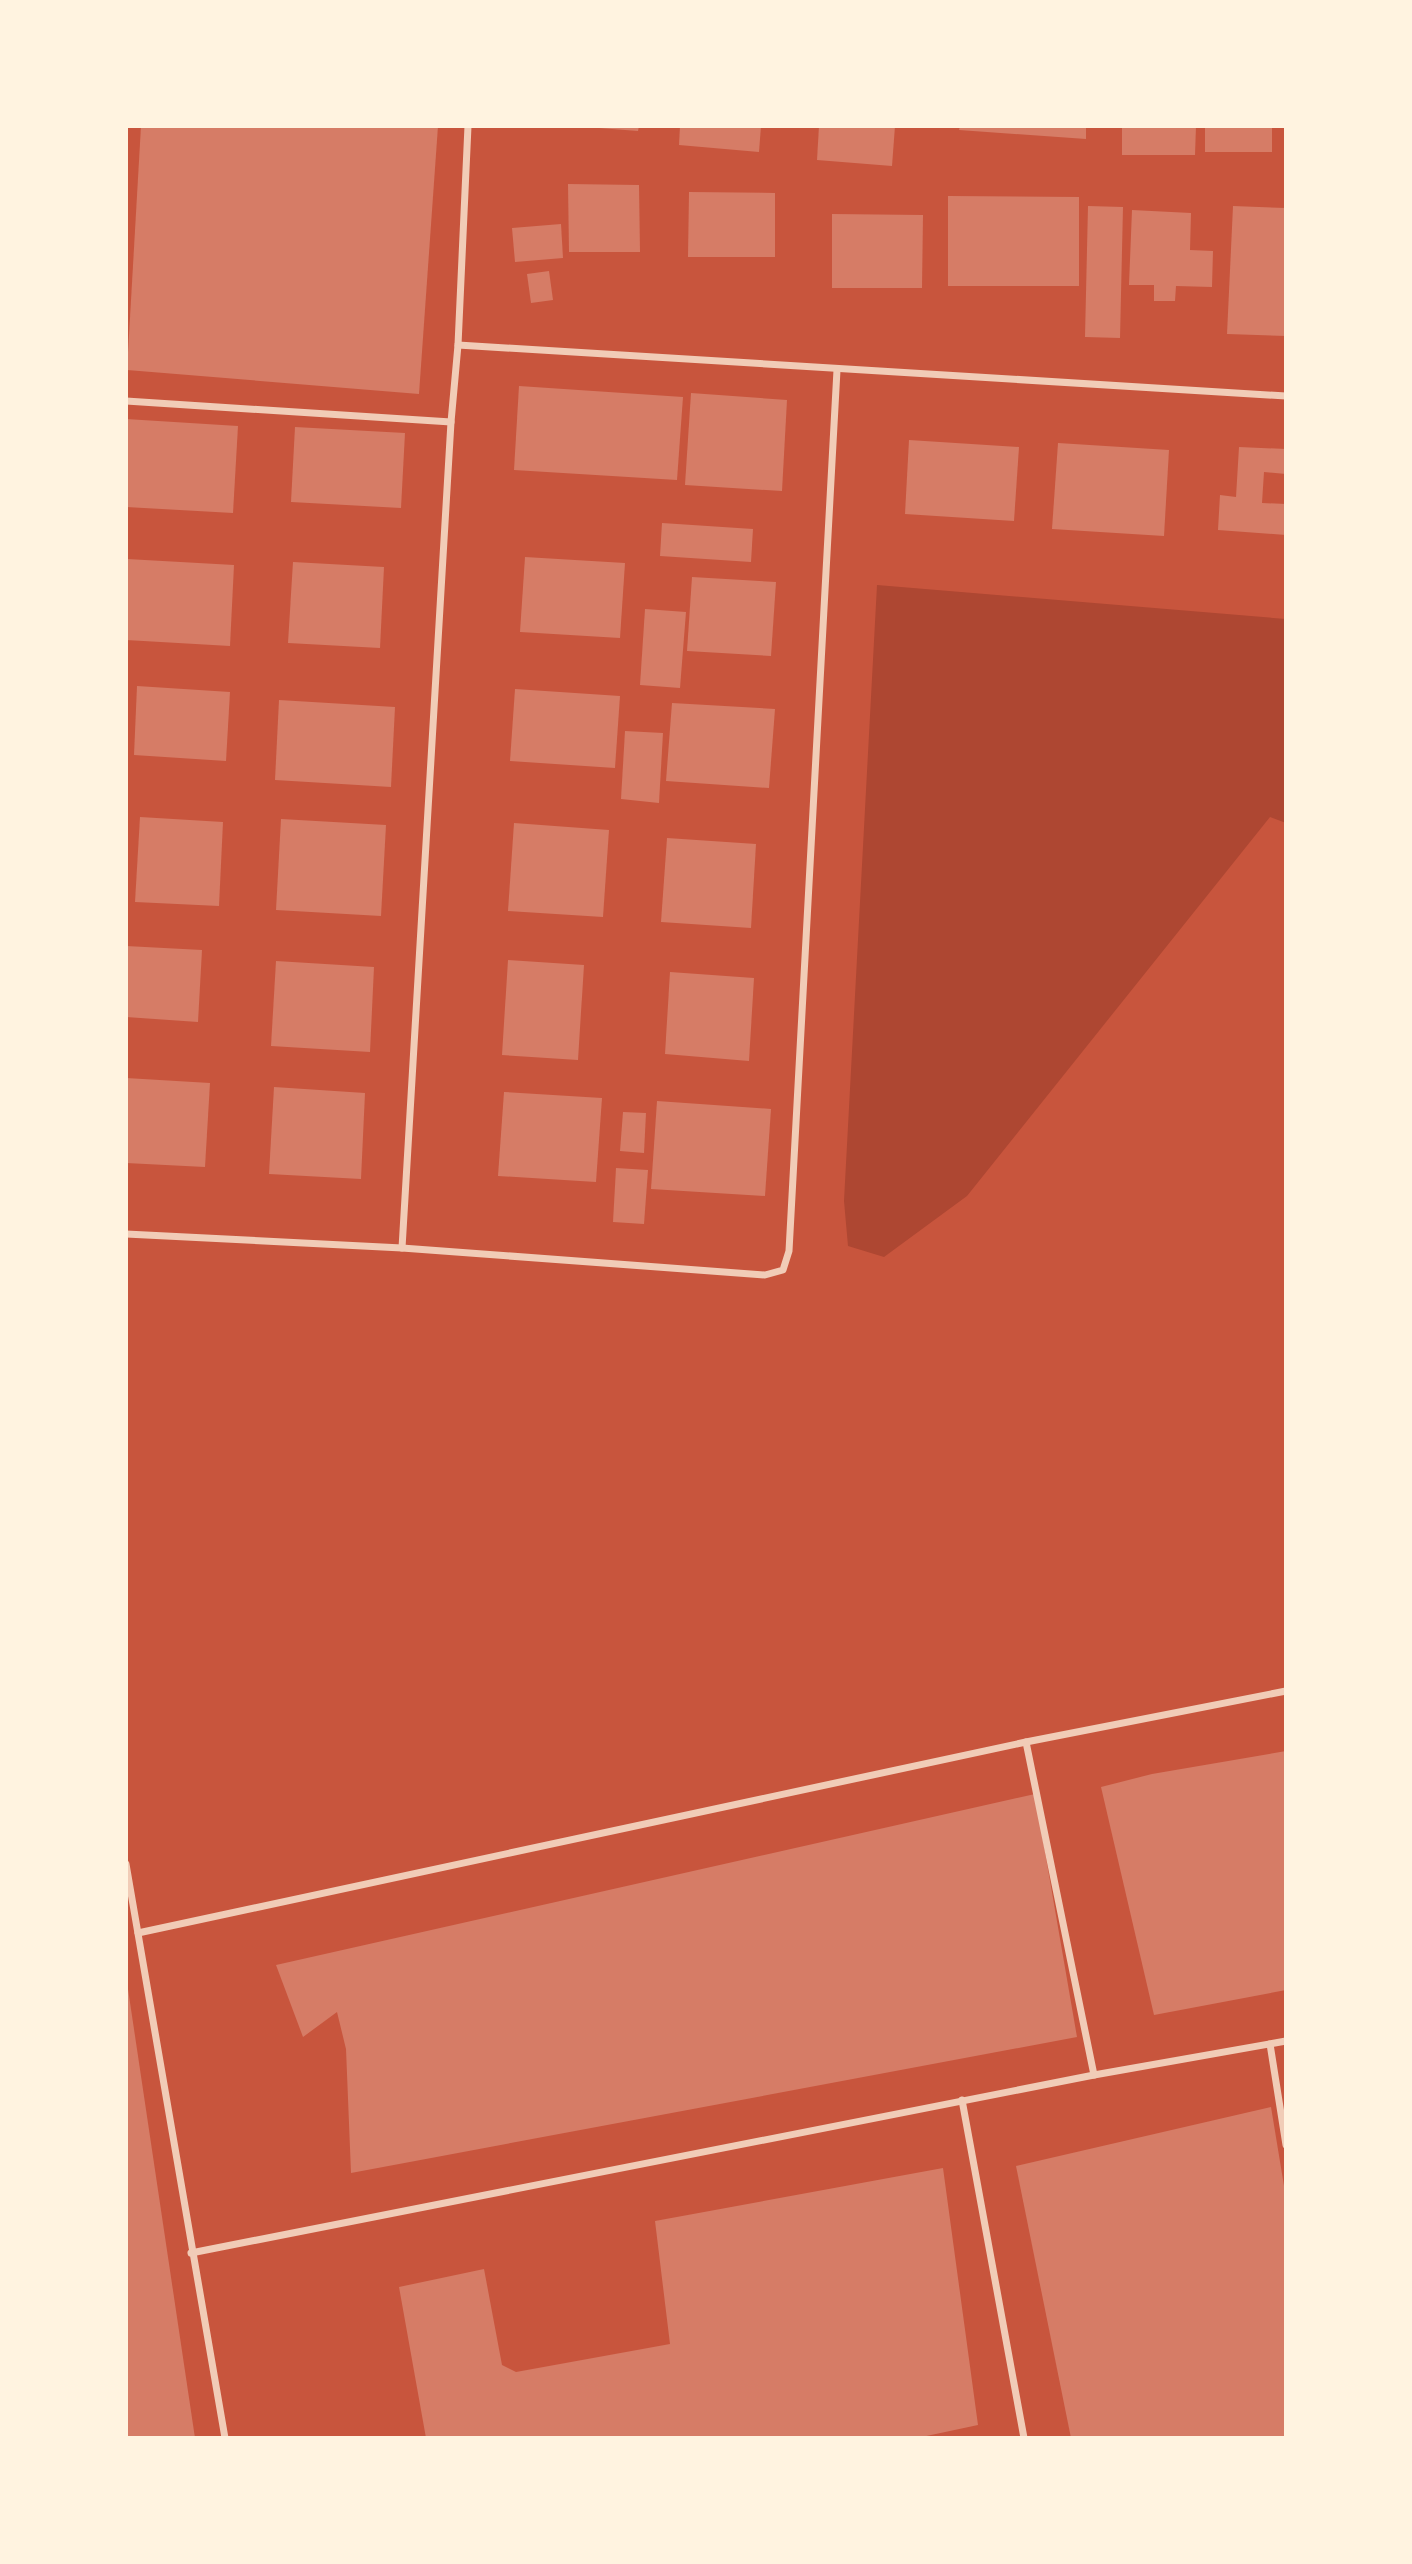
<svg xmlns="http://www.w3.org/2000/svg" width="1412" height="2564" viewBox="0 0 1412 2564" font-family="'Work Sans',sans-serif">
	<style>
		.green { fill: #ae4732 }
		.building { fill: #d67c66 }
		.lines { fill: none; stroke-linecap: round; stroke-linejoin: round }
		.minor { stroke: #f1ccb7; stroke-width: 7 }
	</style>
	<rect width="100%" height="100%" fill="#c8553d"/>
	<path class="green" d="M 877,585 L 1286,619 L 1286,823 L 1270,817 L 967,1196 L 884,1257 L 848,1246 L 844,1201 Z"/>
	<g class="building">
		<path d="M 141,126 L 438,126 L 419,394 L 127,370 Z"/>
		<path d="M 599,126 L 639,126 L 638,131 L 599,128 Z"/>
		<path d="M 680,126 L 761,126 L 759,152 L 679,145 Z"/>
		<path d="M 819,126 L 895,126 L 892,166 L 817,160 Z"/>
		<path d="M 960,126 L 1086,126 L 1086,139 L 959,130 Z"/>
		<path d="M 1122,126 L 1196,126 L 1195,155 L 1122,155 Z"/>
		<rect x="1205" y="126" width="67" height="26"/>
		<path d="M 568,184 L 639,185 L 640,252 L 569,252 Z"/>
		<path d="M 689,192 L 775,193 L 775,257 L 688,257 Z"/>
		<path d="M 948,196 L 1079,197 L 1079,286 L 948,286 Z"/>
		<path d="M 1088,206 L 1123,207 L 1120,338 L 1085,337 Z"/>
		<path d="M 1233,206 L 1286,208 L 1286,336 L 1227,334 Z"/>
		<path d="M 1132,210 L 1191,213 L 1190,250 L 1213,251 L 1212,287 L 1176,286 L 1175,301 L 1154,301 L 1154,285 L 1129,285 Z"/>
		<path d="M 832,214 L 923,215 L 922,288 L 832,288 Z"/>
		<path d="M 561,224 L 563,258 L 515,262 L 512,228 Z"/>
		<path d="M 549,271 L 553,300 L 531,303 L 527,274 Z"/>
		<path d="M 519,386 L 683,397 L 677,480 L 514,470 Z"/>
		<path d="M 691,393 L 787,400 L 782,491 L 685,485 Z"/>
		<path d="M 126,419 L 238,426 L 233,513 L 126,507 Z"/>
		<path d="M 295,427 L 405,433 L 401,508 L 291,502 Z"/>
		<path d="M 909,440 L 1019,447 L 1014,521 L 905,514 Z"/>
		<path d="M 1058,443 L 1169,450 L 1164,536 L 1052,529 Z"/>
		<path d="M 1239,447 L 1286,449 L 1286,474 L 1264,472 L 1262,503 L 1286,504 L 1286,535 L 1218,530 L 1220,495 L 1236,497 Z"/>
		<path d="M 662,523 L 753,529 L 751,562 L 660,556 Z"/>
		<path d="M 525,557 L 625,563 L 620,638 L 520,632 Z"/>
		<path d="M 127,559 L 234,565 L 230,646 L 126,640 Z"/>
		<path d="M 293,562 L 384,567 L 380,648 L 288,643 Z"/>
		<path d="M 692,577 L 776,582 L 771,656 L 687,651 Z"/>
		<path d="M 645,609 L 686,612 L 680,688 L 640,685 Z"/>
		<path d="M 137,686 L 230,692 L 226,761 L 134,755 Z"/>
		<path d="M 515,689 L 620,696 L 615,768 L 510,761 Z"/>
		<path d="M 279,700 L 395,707 L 391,787 L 275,780 Z"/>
		<path d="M 672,703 L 775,709 L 769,788 L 666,781 Z"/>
		<path d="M 625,731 L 663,733 L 659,803 L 621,799 Z"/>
		<path d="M 140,817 L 223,822 L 219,906 L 135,902 Z"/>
		<path d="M 281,819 L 386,825 L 381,916 L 276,910 Z"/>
		<path d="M 514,823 L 609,830 L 603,917 L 508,911 Z"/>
		<path d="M 667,838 L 756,844 L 751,928 L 661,922 Z"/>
		<path d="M 126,946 L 202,950 L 198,1022 L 126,1017 Z"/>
		<path d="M 508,960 L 584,965 L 578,1060 L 502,1055 Z"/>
		<path d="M 276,961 L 374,967 L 370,1052 L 271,1046 Z"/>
		<path d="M 670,972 L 754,978 L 749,1061 L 665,1054 Z"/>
		<path d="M 126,1078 L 210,1083 L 205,1167 L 126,1163 Z"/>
		<path d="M 274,1087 L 365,1093 L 361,1179 L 269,1174 Z"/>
		<path d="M 504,1092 L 602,1098 L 596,1182 L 498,1176 Z"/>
		<path d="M 657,1101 L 771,1109 L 765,1196 L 651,1189 Z"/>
		<path d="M 623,1112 L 646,1113 L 644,1153 L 620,1151 Z"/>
		<path d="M 616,1168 L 648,1170 L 644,1224 L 613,1222 Z"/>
		<path d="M 1286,1751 L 1286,1990 L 1154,2015 L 1101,1787 L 1152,1774 Z"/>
		<path d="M 1035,1794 L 1077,2037 L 351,2173 L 346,2049 L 337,2012 L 303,2037 L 276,1965 Z"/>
		<path d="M 126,1989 L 128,1989 L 195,2438 L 126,2438 Z"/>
		<path d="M 1271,2107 L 1286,2198 L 1286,2438 L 1071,2438 L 1016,2166 Z"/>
		<path d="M 943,2168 L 978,2425 L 917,2438 L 426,2438 L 399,2287 L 484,2269 L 502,2365 L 516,2372 L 670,2344 L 655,2221 Z"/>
	</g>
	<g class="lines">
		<g class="minor">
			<path d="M 458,345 L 1286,396"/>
			<path d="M 126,401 L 451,422"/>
			<path d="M 126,1234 L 402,1248 L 765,1275 L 783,1270 L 789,1251 L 837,370"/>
			<path d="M 402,1248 L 451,422 L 458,345 L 468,126"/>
			<path d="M 1026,1742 L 1094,2075"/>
			<path d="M 126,1864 L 225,2438"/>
			<path d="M 138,1933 L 1026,1742 L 1286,1691"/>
			<path d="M 1270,2044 L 1286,2145"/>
			<path d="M 962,2100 L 1024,2438"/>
			<path d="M 191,2253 L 1094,2075 L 1286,2041"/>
		</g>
	</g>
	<rect width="1412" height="2564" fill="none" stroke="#fff3e0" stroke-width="256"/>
</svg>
